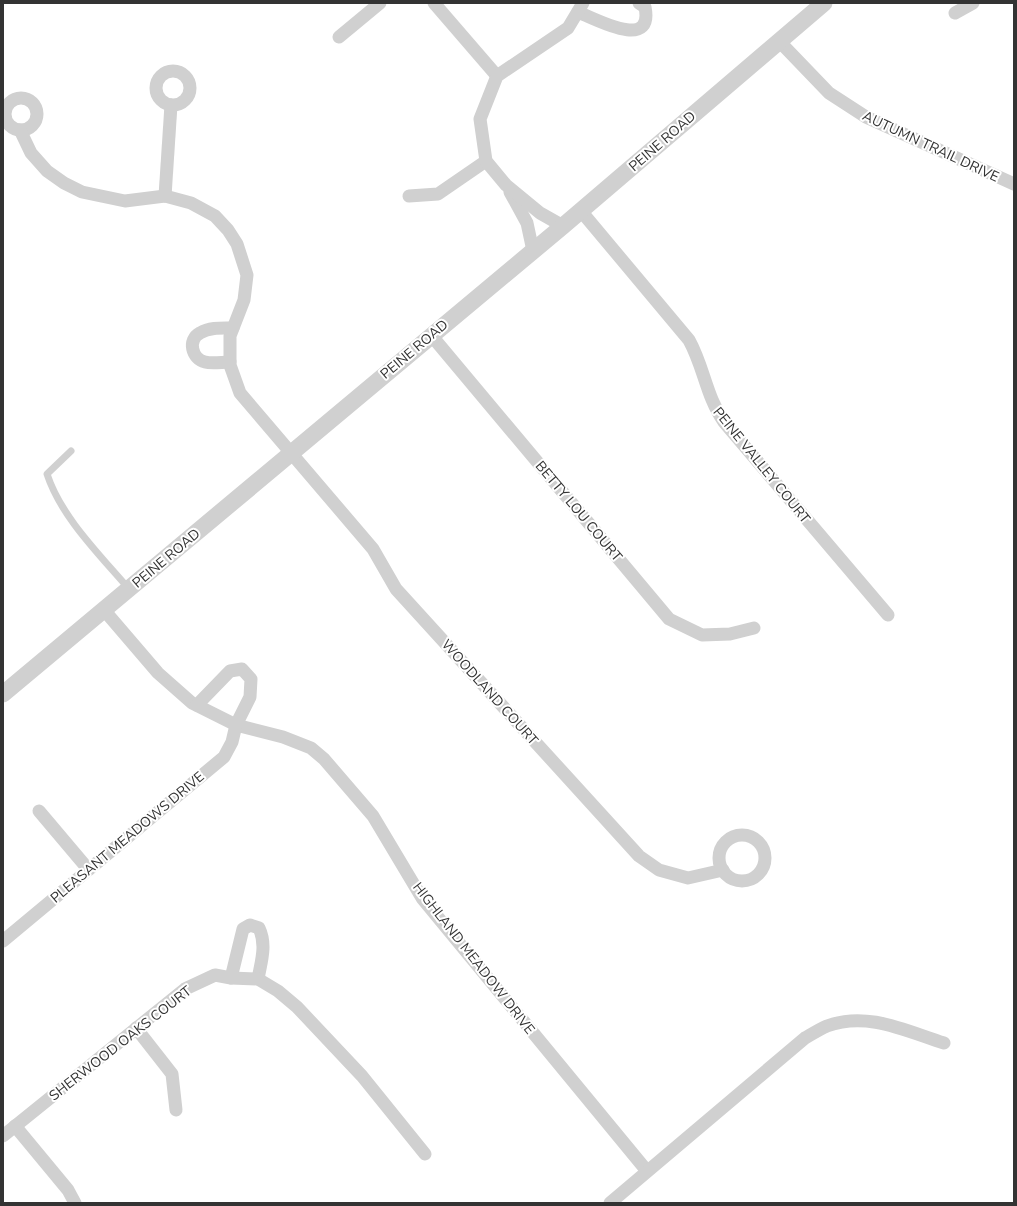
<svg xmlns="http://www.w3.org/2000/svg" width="1017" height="1206" viewBox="0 0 1017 1206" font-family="'Nunito Sans',sans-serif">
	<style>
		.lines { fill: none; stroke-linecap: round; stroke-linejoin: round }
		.service { stroke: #d0d0d0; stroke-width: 7 }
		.minor { stroke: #d0d0d0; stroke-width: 13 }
		.tertiary { stroke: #d0d0d0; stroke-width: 17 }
		.labels { text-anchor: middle; stroke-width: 4; stroke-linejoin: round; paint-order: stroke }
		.street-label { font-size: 14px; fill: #333; stroke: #fff }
	</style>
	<rect width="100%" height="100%" fill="#fff"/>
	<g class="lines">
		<path class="service" d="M 71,451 L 47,474 C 61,517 100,555 129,589"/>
		<g class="minor">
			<path d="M 434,3 L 497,76"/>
			<path d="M 578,12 C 597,20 654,51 645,7 L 639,3"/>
			<path d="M 955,13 L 973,3"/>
			<path d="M 339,37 L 380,3"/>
			<path d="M 779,41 L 829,93 L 866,117 L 1014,184"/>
			<circle cx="173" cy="88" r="17"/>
			<circle cx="21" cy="114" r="16"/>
			<path d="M 20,130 L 31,153 L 47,171 L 64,183 L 82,192 L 125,201 L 165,196 L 191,203 L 215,216 L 228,230 L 237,244 L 247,275 L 244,300 L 230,336 L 230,365 L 240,393 L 373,549 L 396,589 L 639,856 L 659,870 L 688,878 L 723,870"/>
			<path d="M 510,192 L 527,223 L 533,251"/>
			<path d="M 165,196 L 171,105"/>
			<path d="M 409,196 L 438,194 L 486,161"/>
			<path d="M 581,211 L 689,340 C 704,367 706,396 724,422 L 888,615"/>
			<path d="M 563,226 L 540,213 L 506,185 L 486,161 L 480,119 L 497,76 L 568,28 L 583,3"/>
			<path d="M 431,335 L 669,619 L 702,635 L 730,634 L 754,628"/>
			<path d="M 230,362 C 222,362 212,364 205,362 C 192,359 187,340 200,333 C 210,327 222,328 233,328"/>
			<path d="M 104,610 L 158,673 L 192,703 L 236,725 L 283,737 L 311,748 L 324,759 L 373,816 L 422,898 L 647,1171"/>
			<path d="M 39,811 L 88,869"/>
			<circle cx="742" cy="858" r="23"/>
			<path d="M 3,941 L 224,757 L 232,742 L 236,725 L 250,697 L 251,679 L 242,669 L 230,671 L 197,705"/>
			<path d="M 231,978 L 243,929 L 250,925 L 259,928 C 267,945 261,962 258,979"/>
			<path d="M 136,1028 L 172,1074 L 176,1110"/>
			<path d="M 15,1126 L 68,1190 L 75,1203"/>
			<path d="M 3,1136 L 185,989 L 215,975 L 231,978 L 258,979 L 278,991 L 297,1007 L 362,1076 L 425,1154"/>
			<path d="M 610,1203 L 805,1038 C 812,1034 820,1029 827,1026 C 867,1011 906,1031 944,1043"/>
		</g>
		<path class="tertiary" d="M 3,694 L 563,226 L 824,3"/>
	</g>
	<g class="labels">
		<g class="street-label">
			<text transform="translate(662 141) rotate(-41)" y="5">PEINE ROAD</text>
			<text transform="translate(931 146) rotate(25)" y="5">AUTUMN TRAIL DRIVE</text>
			<text transform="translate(414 349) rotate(-40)" y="5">PEINE ROAD</text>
			<text transform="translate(762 465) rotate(51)" y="5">PEINE VALLEY COURT</text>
			<text transform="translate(579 511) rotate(50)" y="5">BETTY LOU COURT</text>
			<text transform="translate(166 558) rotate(-40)" y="5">PEINE ROAD</text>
			<text transform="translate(490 692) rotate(48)" y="5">WOODLAND COURT</text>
			<text transform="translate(127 837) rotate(-40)" y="5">PLEASANT MEADOWS DRIVE</text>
			<text transform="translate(474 958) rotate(52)" y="5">HIGHLAND MEADOW DRIVE</text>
			<text transform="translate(120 1043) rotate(-38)" y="5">SHERWOOD OAKS COURT</text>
		</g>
	</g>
	<rect width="1017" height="1206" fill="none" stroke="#333333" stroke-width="8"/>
</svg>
